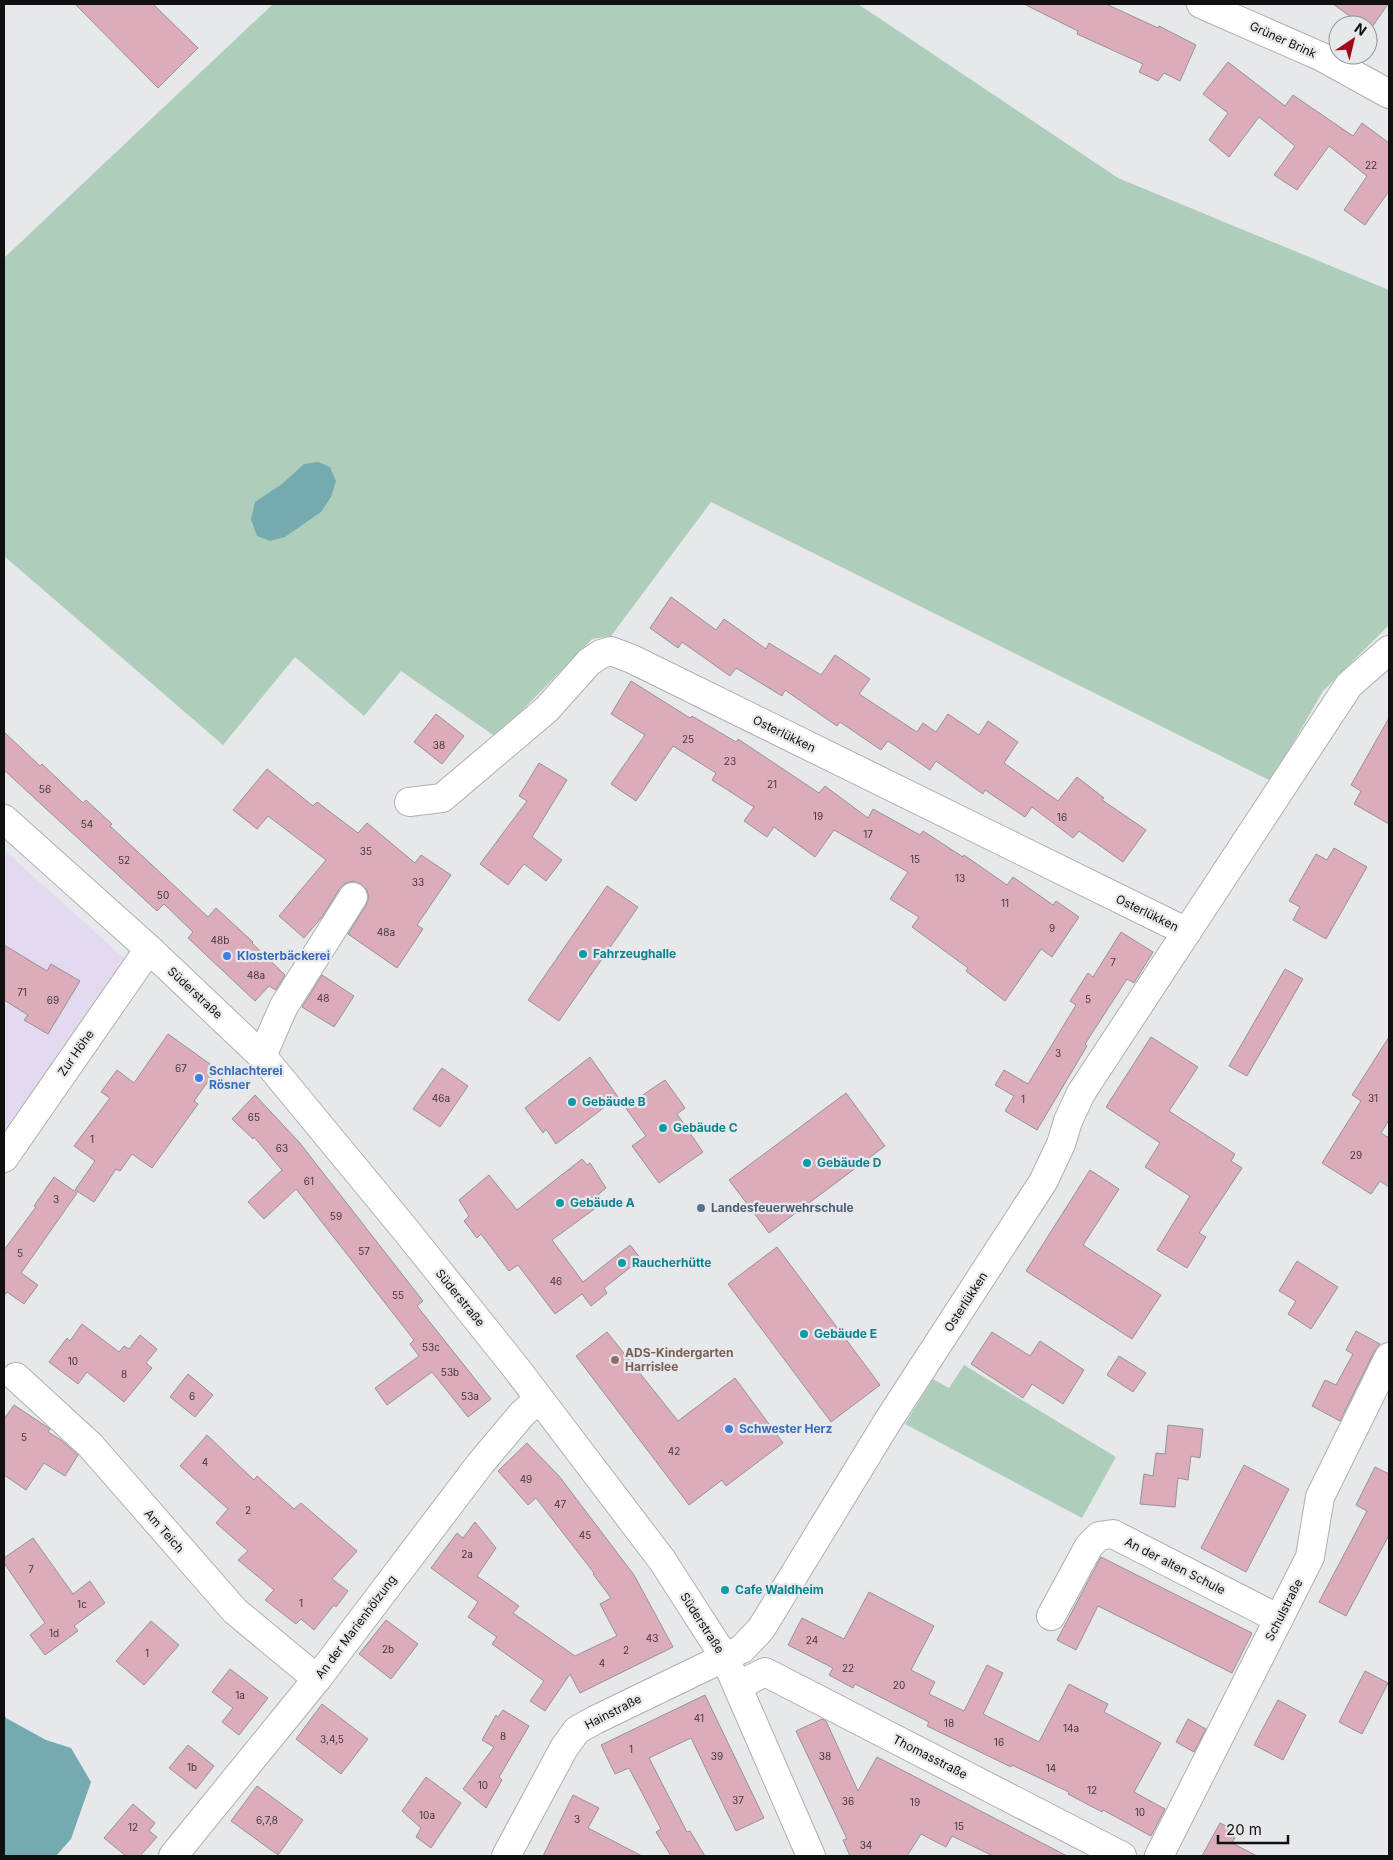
<svg xmlns="http://www.w3.org/2000/svg" width="1393" height="1860" viewBox="0 0 1393 1860" font-family="Inter,sans-serif">
	<style>
		.commercial { fill: #e3daef }
		.green { fill: #aecdbb }
		.water { fill: #74abb1 }
		.building { fill: #dcacbb; stroke: #969394 }
		.lines { fill: none; stroke-linecap: round; stroke-linejoin: round }
		.minor-casing { stroke: #aeafb1; stroke-width: 30 }
		.minor { stroke: #fff; stroke-width: 28 }
		.culture-dot { fill: #0f9aa8; stroke: #e7e8eb; stroke-width: 2 }
		.shop-dot { fill: #3f7fe0; stroke: #e7e8eb; stroke-width: 2 }
		.service-dot { fill: #5c6f8a; stroke: #e7e8eb; stroke-width: 2 }
		.education-dot { fill: #8d6e63; stroke: #e7e8eb; stroke-width: 2 }
		.labels { text-anchor: middle; stroke-width: 4.5; stroke-linejoin: round; paint-order: stroke }
		.number-label { font-size: 10px; fill: #43373c }
		.street-label { font-size: 12px; fill: #101011; stroke: #e7e8eb }
		.culture-label { font-size: 12px; font-weight: bold; fill: #0d838f; stroke: #e7e8eb; text-anchor: start }
		.shop-label { font-size: 12px; font-weight: bold; fill: #366cbe; stroke: #e7e8eb; text-anchor: start }
		.service-label { font-size: 12px; font-weight: bold; fill: #4e5e75; stroke: #e7e8eb; text-anchor: start }
		.education-label { font-size: 12px; font-weight: bold; fill: #785e54; stroke: #e7e8eb; text-anchor: start }
	</style>
	<rect width="100%" height="100%" fill="#e7e8eb"/>
	<path class="commercial" d="M 4,850 L 126,960 L 4,1137 Z"/>
	<g class="green">
		<path d="M 273,4 L 858,4 L 1118,178 L 1389,290 L 1389,625 L 1323,691 L 1271,781 L 711,502 L 611,636 L 592,639 L 496,737 L 401,671 L 364,716 L 295,657 L 223,745 L 4,556 L 4,258 Z"/>
		<path d="M 964,1365 L 1116,1457 L 1082,1518 L 905,1424 L 933,1379 L 949,1388 Z"/>
	</g>
	<g class="water">
		<path d="M 318,462 L 330,467 L 336,481 L 331,497 L 321,512 L 285,537 L 270,541 L 257,536 L 251,519 L 255,502 L 282,484 L 304,464 Z"/>
		<path d="M 4,1714 L 6,1718 L 46,1740 L 71,1748 L 91,1782 L 71,1839 L 56,1856 L 4,1856 Z"/>
	</g>
	<g class="building">
		<path d="M 75,4 L 153,4 L 198,48 L 158,88 Z"/>
		<path d="M 1024,4 L 1106,4 L 1158,28 L 1159,26 L 1196,45 L 1180,81 L 1164,73 L 1158,81 L 1139,72 L 1143,64 L 1077,34 L 1078,31 Z"/>
		<path d="M 1333,4 L 1388,4 L 1370,30 L 1368,29 L 1368,25 L 1362,25 Z"/>
		<path d="M 1228,62 L 1285,106 L 1293,95 L 1353,136 L 1362,123 L 1389,143 L 1389,191 L 1365,225 L 1344,210 L 1367,176 L 1329,146 L 1297,190 L 1274,175 L 1295,146 L 1259,117 L 1229,157 L 1209,140 L 1228,113 L 1203,94 Z"/>
		<path d="M 671,597 L 716,630 L 724,619 L 766,649 L 769,643 L 821,675 L 835,655 L 870,679 L 859,694 L 917,732 L 923,723 L 936,732 L 948,714 L 979,735 L 988,721 L 1018,742 L 1004,763 L 1058,801 L 1077,777 L 1104,798 L 1102,800 L 1146,830 L 1123,862 L 1079,831 L 1073,838 L 1032,807 L 1025,817 L 985,790 L 983,794 L 936,761 L 930,770 L 888,741 L 881,750 L 840,722 L 837,726 L 785,690 L 782,696 L 736,668 L 730,676 L 682,642 L 678,648 L 650,628 Z"/>
		<path d="M 631,681 L 690,718 L 692,716 L 736,742 L 738,739 L 819,793 L 825,786 L 868,818 L 873,809 L 920,835 L 923,831 L 963,857 L 964,855 L 1007,885 L 1013,877 L 1053,905 L 1056,901 L 1079,917 L 1052,957 L 1041,949 L 1005,1001 L 966,971 L 968,968 L 912,927 L 919,917 L 890,899 L 908,872 L 834,830 L 815,857 L 774,827 L 767,837 L 744,821 L 754,807 L 712,780 L 716,773 L 673,746 L 636,801 L 611,784 L 645,735 L 611,714 Z"/>
		<path d="M 436,714 L 464,736 L 442,764 L 414,742 Z"/>
		<path d="M 1389,718 L 1389,824 L 1354,804 L 1361,791 L 1351,785 Z"/>
		<path d="M 4,732 L 40,766 L 42,764 L 83,803 L 86,800 L 112,824 L 110,826 L 208,917 L 216,908 L 253,942 L 252,943 L 285,975 L 276,990 L 269,986 L 255,1001 L 188,938 L 193,932 L 164,904 L 157,911 L 4,770 Z"/>
		<path d="M 539,763 L 567,780 L 532,837 L 562,860 L 546,881 L 524,864 L 508,885 L 480,864 L 527,801 L 519,796 Z"/>
		<path d="M 267,769 L 313,806 L 317,802 L 358,833 L 367,823 L 415,863 L 421,855 L 451,875 L 417,925 L 423,929 L 397,968 L 348,934 L 366,905 L 369,898 L 367,890 L 361,884 L 354,881 L 346,883 L 340,888 L 322,917 L 304,938 L 279,916 L 326,860 L 268,816 L 257,829 L 233,810 Z"/>
		<path d="M 1334,848 L 1367,867 L 1326,939 L 1293,920 L 1300,907 L 1289,901 L 1316,854 L 1327,860 Z"/>
		<path d="M 607,886 L 638,907 L 559,1021 L 528,1000 Z"/>
		<path d="M 1121,932 L 1153,952 L 1134,983 L 1127,979 L 1085,1044 L 1087,1046 L 1037,1130 L 1005,1111 L 1014,1096 L 995,1085 L 1004,1070 L 1028,1084 L 1076,1005 L 1070,1001 L 1088,973 L 1093,977 Z"/>
		<path d="M 4,945 L 47,971 L 51,964 L 80,981 L 48,1034 L 24,1020 L 28,1015 L 4,1000 Z"/>
		<path d="M 1285,969 L 1303,979 L 1247,1076 L 1229,1066 Z"/>
		<path d="M 322,975 L 354,996 L 334,1027 L 302,1007 Z"/>
		<path d="M 168,1034 L 217,1069 L 194,1101 L 198,1104 L 152,1168 L 132,1154 L 120,1171 L 116,1169 L 94,1202 L 75,1190 L 95,1161 L 74,1146 L 110,1098 L 101,1092 L 117,1070 L 134,1083 Z"/>
		<path d="M 1151,1037 L 1198,1067 L 1169,1111 L 1235,1154 L 1231,1161 L 1242,1168 L 1199,1233 L 1206,1237 L 1187,1268 L 1157,1250 L 1190,1196 L 1145,1167 L 1160,1143 L 1106,1107 Z"/>
		<path d="M 1389,1037 L 1389,1120 L 1381,1133 L 1389,1138 L 1389,1187 L 1380,1181 L 1371,1194 L 1322,1163 L 1361,1101 L 1352,1095 Z"/>
		<path d="M 590,1057 L 618,1097 L 556,1144 L 546,1129 L 543,1133 L 525,1108 Z"/>
		<path d="M 442,1068 L 468,1086 L 440,1127 L 413,1109 Z"/>
		<path d="M 665,1080 L 685,1108 L 677,1114 L 703,1152 L 659,1183 L 632,1146 L 646,1136 L 625,1107 Z"/>
		<path d="M 846,1093 L 885,1146 L 769,1233 L 729,1180 Z"/>
		<path d="M 255,1095 L 299,1142 L 398,1269 L 423,1301 L 417,1306 L 491,1399 L 468,1417 L 432,1372 L 387,1405 L 375,1388 L 419,1356 L 410,1344 L 414,1340 L 296,1189 L 264,1219 L 248,1202 L 282,1170 L 254,1137 L 253,1139 L 232,1119 Z"/>
		<path d="M 582,1159 L 587,1165 L 590,1163 L 606,1188 L 594,1198 L 597,1207 L 552,1240 L 583,1282 L 630,1245 L 641,1259 L 604,1288 L 607,1293 L 591,1306 L 582,1294 L 555,1314 L 518,1265 L 509,1271 L 481,1234 L 477,1238 L 464,1221 L 469,1216 L 459,1200 L 489,1175 L 517,1210 Z"/>
		<path d="M 1090,1170 L 1119,1189 L 1083,1245 L 1161,1295 L 1132,1339 L 1026,1271 Z"/>
		<path d="M 54,1177 L 77,1193 L 21,1273 L 38,1285 L 24,1304 L 7,1292 L 4,1296 L 4,1250 L 36,1207 L 34,1206 Z"/>
		<path d="M 777,1247 L 880,1385 L 831,1422 L 728,1284 Z"/>
		<path d="M 1297,1261 L 1338,1287 L 1311,1329 L 1288,1314 L 1296,1301 L 1279,1291 Z"/>
		<path d="M 82,1324 L 119,1352 L 124,1346 L 129,1349 L 140,1335 L 157,1349 L 146,1363 L 152,1368 L 124,1402 L 87,1372 L 78,1384 L 49,1362 L 67,1338 L 70,1341 Z"/>
		<path d="M 1356,1331 L 1380,1344 L 1375,1350 L 1340,1421 L 1312,1406 L 1325,1380 L 1336,1385 L 1353,1354 L 1346,1350 Z"/>
		<path d="M 607,1332 L 678,1421 L 735,1378 L 783,1443 L 726,1486 L 722,1480 L 689,1505 L 576,1356 Z"/>
		<path d="M 992,1332 L 1030,1356 L 1040,1341 L 1084,1370 L 1063,1404 L 1032,1384 L 1023,1398 L 971,1364 Z"/>
		<path d="M 1119,1356 L 1146,1373 L 1133,1392 L 1107,1375 Z"/>
		<path d="M 188,1374 L 213,1395 L 195,1417 L 170,1397 Z"/>
		<path d="M 14,1405 L 50,1429 L 48,1432 L 61,1440 L 78,1455 L 65,1476 L 44,1463 L 26,1490 L 4,1475 L 4,1419 Z"/>
		<path d="M 1168,1425 L 1203,1429 L 1200,1458 L 1191,1456 L 1188,1480 L 1178,1478 L 1175,1507 L 1140,1504 L 1144,1474 L 1153,1476 L 1156,1453 L 1165,1454 Z"/>
		<path d="M 207,1435 L 254,1480 L 257,1476 L 294,1509 L 301,1503 L 357,1551 L 332,1579 L 348,1591 L 336,1607 L 334,1605 L 314,1630 L 301,1619 L 296,1624 L 265,1600 L 274,1590 L 238,1560 L 248,1551 L 216,1523 L 228,1509 L 180,1466 Z"/>
		<path d="M 527,1443 L 559,1476 L 634,1575 L 673,1647 L 580,1693 L 570,1674 L 545,1711 L 530,1701 L 544,1681 L 492,1644 L 497,1637 L 468,1617 L 478,1602 L 431,1568 L 457,1533 L 463,1538 L 475,1522 L 496,1548 L 477,1576 L 519,1606 L 513,1613 L 575,1656 L 617,1636 L 600,1604 L 611,1598 L 593,1574 L 594,1573 L 536,1498 L 528,1505 L 498,1471 Z"/>
		<path d="M 1244,1465 L 1289,1489 L 1246,1572 L 1201,1548 Z"/>
		<path d="M 1375,1467 L 1389,1474 L 1389,1535 L 1346,1616 L 1319,1602 L 1367,1511 L 1356,1505 Z"/>
		<path d="M 33,1538 L 73,1594 L 90,1581 L 105,1603 L 74,1626 L 78,1631 L 45,1655 L 30,1635 L 45,1623 L 4,1563 L 4,1558 Z"/>
		<path d="M 1101,1557 L 1252,1633 L 1232,1673 L 1098,1606 L 1076,1650 L 1057,1640 Z"/>
		<path d="M 869,1592 L 934,1626 L 911,1670 L 935,1682 L 929,1694 L 964,1711 L 987,1665 L 1003,1673 L 983,1714 L 1039,1742 L 1069,1684 L 1108,1704 L 1104,1712 L 1161,1743 L 1134,1792 L 1165,1809 L 1151,1836 L 1103,1810 L 1102,1812 L 1068,1794 L 1069,1792 L 1012,1765 L 1011,1767 L 927,1726 L 929,1722 L 855,1684 L 853,1688 L 829,1675 L 833,1668 L 788,1645 L 802,1618 L 844,1639 Z"/>
		<path d="M 386,1620 L 418,1644 L 391,1679 L 359,1654 Z"/>
		<path d="M 151,1621 L 179,1645 L 144,1685 L 116,1661 Z"/>
		<path d="M 230,1669 L 268,1698 L 239,1735 L 222,1722 L 233,1708 L 212,1692 Z"/>
		<path d="M 1365,1671 L 1388,1683 L 1362,1734 L 1339,1722 Z"/>
		<path d="M 705,1695 L 764,1818 L 736,1831 L 691,1738 L 649,1758 L 687,1832 L 690,1831 L 705,1856 L 671,1856 L 656,1832 L 661,1829 L 629,1768 L 615,1774 L 601,1745 Z"/>
		<path d="M 1278,1700 L 1306,1715 L 1283,1760 L 1254,1745 Z"/>
		<path d="M 322,1704 L 368,1739 L 341,1774 L 296,1739 Z"/>
		<path d="M 503,1710 L 529,1726 L 499,1777 L 502,1780 L 486,1808 L 463,1789 L 494,1747 L 482,1740 L 496,1715 L 498,1717 Z"/>
		<path d="M 822,1719 L 826,1721 L 858,1791 L 877,1757 L 1067,1856 L 993,1856 L 952,1836 L 946,1847 L 921,1834 L 907,1856 L 850,1856 L 843,1840 L 847,1839 L 796,1731 Z"/>
		<path d="M 1188,1719 L 1206,1729 L 1194,1752 L 1176,1742 Z"/>
		<path d="M 188,1745 L 214,1766 L 196,1789 L 169,1768 Z"/>
		<path d="M 426,1777 L 461,1803 L 431,1848 L 416,1837 L 421,1828 L 402,1811 Z"/>
		<path d="M 257,1786 L 303,1820 L 278,1855 L 231,1821 Z"/>
		<path d="M 573,1795 L 599,1808 L 588,1828 L 642,1856 L 543,1856 Z"/>
		<path d="M 133,1804 L 155,1823 L 149,1831 L 157,1837 L 140,1856 L 126,1856 L 104,1838 Z"/>
		<path d="M 1220,1823 L 1238,1832 L 1232,1843 L 1257,1856 L 1202,1856 Z"/>
	</g>
	<g class="lines">
		<g class="minor-casing">
			<g id="minor">
				<path d="M 1201,4 L 1322,57 L 1389,94"/>
				<path d="M 409,802 L 442,798 L 547,709 L 589,662 L 601,654 L 611,651 L 632,659 L 1187,932"/>
				<path d="M 4,819 L 149,949 L 262,1056 L 404,1228 L 516,1368 L 662,1560 L 725,1658 L 811,1856"/>
				<path d="M 262,1056 L 284,1006 L 353,897"/>
				<path d="M 4,1158 L 149,949"/>
				<path d="M 16,1377 L 90,1445 L 235,1611 L 317,1679"/>
				<path d="M 1051,1616 L 1089,1546 L 1099,1536 L 1113,1534 L 1279,1619"/>
				<path d="M 738,1686 L 765,1672 L 1122,1856"/>
				<path d="M 173,1856 L 317,1679 L 480,1464 L 522,1414 L 539,1399"/>
				<path d="M 506,1856 L 564,1748 L 577,1730 L 595,1720 L 742,1649 L 761,1629 L 886,1424 L 1043,1182 L 1061,1144 L 1068,1121 L 1081,1093 L 1349,685 L 1389,650"/>
				<path d="M 1159,1856 L 1310,1557 L 1320,1497 L 1389,1357"/>
			</g>
		</g>
		<use href="#minor" class="minor"/>
	</g>
	<g class="culture-dot">
		<circle cx="583" cy="954" r="5"/>
		<circle cx="572" cy="1102" r="5"/>
		<circle cx="663" cy="1128" r="5"/>
		<circle cx="807" cy="1163" r="5"/>
		<circle cx="560" cy="1203" r="5"/>
		<circle cx="622" cy="1263" r="5"/>
		<circle cx="804" cy="1334" r="5"/>
		<circle cx="725" cy="1590" r="5"/>
	</g>
	<g class="shop-dot">
		<circle cx="227" cy="956" r="5"/>
		<circle cx="199" cy="1078" r="5"/>
		<circle cx="729" cy="1429" r="5"/>
	</g>
	<circle class="service-dot" cx="701" cy="1208" r="5"/>
	<circle class="education-dot" cx="615" cy="1360" r="5"/>
	<g class="labels">
		<g class="number-label">
			<text x="1371" y="169">22</text>
			<text x="688" y="743">25</text>
			<text x="439" y="749">38</text>
			<text x="730" y="765">23</text>
			<text x="772" y="788">21</text>
			<text x="45" y="793">56</text>
			<text x="818" y="820">19</text>
			<text x="1062" y="821">16</text>
			<text x="87" y="828">54</text>
			<text x="868" y="838">17</text>
			<text x="366" y="855">35</text>
			<text x="915" y="863">15</text>
			<text x="124" y="864">52</text>
			<text x="960" y="882">13</text>
			<text x="418" y="886">33</text>
			<text x="163" y="899">50</text>
			<text x="1005" y="907">11</text>
			<text x="1052" y="932">9</text>
			<text x="386" y="936">48a</text>
			<text x="220" y="944">48b</text>
			<text x="1113" y="966">7</text>
			<text x="256" y="979">48a</text>
			<text x="22" y="996">71</text>
			<text x="323" y="1002">48</text>
			<text x="1088" y="1003">5</text>
			<text x="53" y="1004">69</text>
			<text x="1058" y="1057">3</text>
			<text x="181" y="1072">67</text>
			<text x="441" y="1102">46a</text>
			<text x="1373" y="1102">31</text>
			<text x="1023" y="1103">1</text>
			<text x="254" y="1121">65</text>
			<text x="92" y="1143">1</text>
			<text x="282" y="1152">63</text>
			<text x="1356" y="1159">29</text>
			<text x="309" y="1185">61</text>
			<text x="56" y="1203">3</text>
			<text x="336" y="1220">59</text>
			<text x="364" y="1255">57</text>
			<text x="20" y="1257">5</text>
			<text x="556" y="1285">46</text>
			<text x="398" y="1299">55</text>
			<text x="431" y="1351">53c</text>
			<text x="73" y="1365">10</text>
			<text x="450" y="1376">53b</text>
			<text x="124" y="1378">8</text>
			<text x="192" y="1400">6</text>
			<text x="470" y="1400">53a</text>
			<text x="24" y="1441">5</text>
			<text x="674" y="1455">42</text>
			<text x="205" y="1466">4</text>
			<text x="526" y="1483">49</text>
			<text x="560" y="1508">47</text>
			<text x="248" y="1514">2</text>
			<text x="585" y="1539">45</text>
			<text x="467" y="1558">2a</text>
			<text x="31" y="1573">7</text>
			<text x="301" y="1607">1</text>
			<text x="82" y="1608">1c</text>
			<text x="54" y="1637">1d</text>
			<text x="652" y="1642">43</text>
			<text x="812" y="1644">24</text>
			<text x="388" y="1653">2b</text>
			<text x="626" y="1654">2</text>
			<text x="147" y="1657">1</text>
			<text x="602" y="1667">4</text>
			<text x="848" y="1672">22</text>
			<text x="899" y="1689">20</text>
			<text x="240" y="1699">1a</text>
			<text x="699" y="1722">41</text>
			<text x="949" y="1727">18</text>
			<text x="1071" y="1732">14a</text>
			<text x="503" y="1740">8</text>
			<text x="332" y="1743">3,4,5</text>
			<text x="999" y="1746">16</text>
			<text x="631" y="1753">1</text>
			<text x="717" y="1760">39</text>
			<text x="825" y="1760">38</text>
			<text x="192" y="1771">1b</text>
			<text x="1051" y="1772">14</text>
			<text x="483" y="1789">10</text>
			<text x="1092" y="1794">12</text>
			<text x="738" y="1804">37</text>
			<text x="848" y="1805">36</text>
			<text x="915" y="1806">19</text>
			<text x="1140" y="1816">10</text>
			<text x="427" y="1819">10a</text>
			<text x="577" y="1823">3</text>
			<text x="267" y="1824">6,7,8</text>
			<text x="959" y="1830">15</text>
			<text x="133" y="1831">12</text>
			<text x="866" y="1849">34</text>
		</g>
		<g class="street-label">
			<text transform="translate(1283 40) rotate(24)" y="4">Grüner Brink</text>
			<text transform="translate(784 734) rotate(26)" y="4">Osterlükken</text>
			<text transform="translate(1147 913) rotate(26)" y="4">Osterlükken</text>
			<text transform="translate(195 993) rotate(43)" y="4">Süderstraße</text>
			<text transform="translate(76 1053) rotate(-55)" y="4">Zur Höhe</text>
			<text transform="translate(460 1298) rotate(51)" y="4">Süderstraße</text>
			<text transform="translate(966 1302) rotate(-57)" y="4">Osterlükken</text>
			<text transform="translate(164 1531) rotate(49)" y="4">Am Teich</text>
			<text transform="translate(1175 1566) rotate(27)" y="4">An der alten Schule</text>
			<text transform="translate(1284 1610) rotate(-63)" y="4">Schulstraße</text>
			<text transform="translate(702 1623) rotate(57)" y="4">Süderstraße</text>
			<text transform="translate(356 1627) rotate(-53)" y="4">An der Marienhölzung</text>
			<text transform="translate(613 1712) rotate(-27)" y="4">Hainstraße</text>
			<text transform="translate(930 1757) rotate(27)" y="4">Thomasstraße</text>
		</g>
		<g class="culture-label">
			<text x="593" y="958">Fahrzeughalle</text>
			<text x="582" y="1106">Gebäude B</text>
			<text x="673" y="1132">Gebäude C</text>
			<text x="817" y="1167">Gebäude D</text>
			<text x="570" y="1207">Gebäude A</text>
			<text x="632" y="1267">Raucherhütte</text>
			<text x="814" y="1338">Gebäude E</text>
			<text x="735" y="1594">Cafe Waldheim</text>
		</g>
		<g class="shop-label">
			<text x="237" y="960">Klosterbäckerei</text>
			<text x="209" y="1075">Schlachterei<tspan x="209" dy="14">Rösner</tspan></text>
			<text x="739" y="1433">Schwester Herz</text>
		</g>
		<g class="service-label">
			<text x="711" y="1212">Landesfeuerwehrschule</text>
		</g>
		<g class="education-label">
			<text x="625" y="1357">ADS-Kindergarten<tspan x="625" dy="14">Harrislee</tspan></text>
		</g>
	</g>
	<rect width="1393" height="1860" fill="none" stroke="#101011" stroke-width="10"/>
	<g transform="translate(1353 40) rotate(35)"><circle r="24" fill="#e7e8eb" stroke="#919294"/>
	<path d="M0-4L9 19L0 12L-9 19Z" fill="#a20717"/>
	<text y="-8" font-size="14" font-weight="bold" text-anchor="middle" fill="#101011">N</text>
	</g>
	<path d="M1218 1835v8h70v-8" fill="none" stroke="#101011" stroke-width="2.5"/>
	<text x="1226" y="1835" font-size="15" fill="#101011" stroke="#e7e8eb" stroke-width="4" paint-order="stroke">20 m</text>
</svg>
